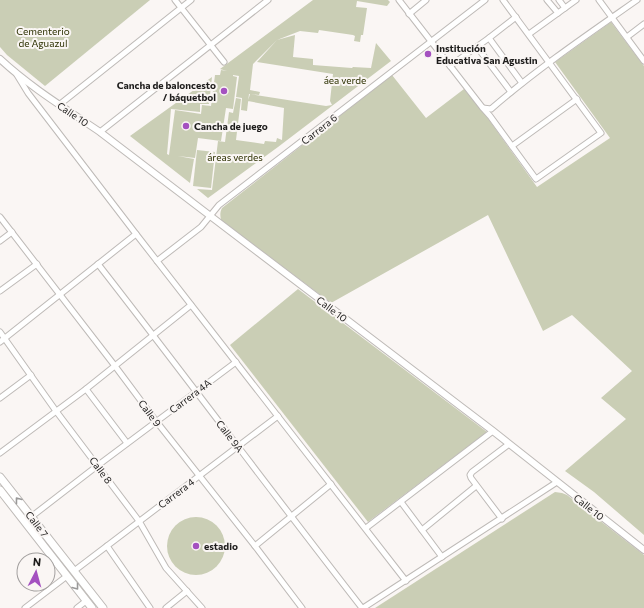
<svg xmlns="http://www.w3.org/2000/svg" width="644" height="608" viewBox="0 0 644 608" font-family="Commissioner,sans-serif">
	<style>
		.green { fill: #caceb5 }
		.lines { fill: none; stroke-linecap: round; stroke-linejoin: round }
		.minor-casing { stroke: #bebab7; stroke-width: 7 }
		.tertiary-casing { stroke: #bebab7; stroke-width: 8 }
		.secondary-casing { stroke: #bebab7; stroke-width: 9 }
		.minor { stroke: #fff; stroke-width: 5 }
		.tertiary { stroke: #fff; stroke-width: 6 }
		.secondary { stroke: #fff; stroke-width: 7 }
		.oneway { stroke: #9a9999 }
		.poi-dot { fill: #a451c0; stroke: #faf6f4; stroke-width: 1.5 }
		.labels { text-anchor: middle; stroke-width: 4; stroke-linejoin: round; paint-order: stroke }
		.park-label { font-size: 10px; fill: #2e3203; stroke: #faf6f4 }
		.poi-label { font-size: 10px; font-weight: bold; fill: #1e1d1c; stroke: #faf6f4; text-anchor: start }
		.street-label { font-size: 10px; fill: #1e1d1c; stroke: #faf6f4 }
	</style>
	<rect width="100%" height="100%" fill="#faf6f4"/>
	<g class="green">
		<path d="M 0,0 L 150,0 L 45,86 L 7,55 L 0,47 Z"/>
		<path d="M 313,0 L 388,0 L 390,2 L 387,6 L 357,1 L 356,7 L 367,8 L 363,35 L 361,35 L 360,42 L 354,41 L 355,36 L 353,35 L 319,30 L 318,33 L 300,31 L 277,40 L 253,64 L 250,90 L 260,92 L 259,95 L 250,94 L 326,106 L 332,105 L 330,101 L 333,74 L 257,62 L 277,40 L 295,35 L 293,57 L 313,59 L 313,65 L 352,68 L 353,67 L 371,68 L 376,43 L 391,61 L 278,147 L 208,198 L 197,189 L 212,190 L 218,141 L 225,142 L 229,112 L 233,113 L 236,98 L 241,99 L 236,140 L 264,144 L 265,141 L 276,142 L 277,138 L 282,140 L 284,108 L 248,101 L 250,94 L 249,94 L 247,111 L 241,110 L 242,98 L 236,97 L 239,76 L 233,75 L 233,76 L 237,77 L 233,109 L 226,108 L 221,141 L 198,138 L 195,158 L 178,156 L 194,159 L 190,183 L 130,136 L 212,77 L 209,104 L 200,104 L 200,112 L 171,109 L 167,154 L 169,155 L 175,110 L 201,114 L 202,105 L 211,106 L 215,75 L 220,75 L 221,70 L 227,71 L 220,69 Z"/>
		<path d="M 611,22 L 644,66 L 644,535 L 594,492 L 565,471 L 626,419 L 601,398 L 632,371 L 572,315 L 543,331 L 488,215 L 331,303 L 221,220 C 220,215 220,212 222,208 L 392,75 L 426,118 L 464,89 L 487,117 L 537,187 L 610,138 L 555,62 Z"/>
		<path d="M 197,150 L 215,152 L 211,188 L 193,186 Z"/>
		<path d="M 298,289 L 487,432 L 368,522 L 230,345 Z"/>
		<path d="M 555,492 L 562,493 L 567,495 L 644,555 L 644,608 L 375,608 Z"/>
		<circle cx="196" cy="546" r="29"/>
	</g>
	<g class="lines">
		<g class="minor-casing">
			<g id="minor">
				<path d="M 175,0 L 224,62"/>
				<path d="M 399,0 L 482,107 L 490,116 L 536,179 L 601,133 L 503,0"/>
				<path d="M 547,0 L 558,13"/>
				<path d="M 559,0 L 565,8"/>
				<path d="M 599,0 L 644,61"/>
				<path d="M 409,14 L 426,0"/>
				<path d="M 529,34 L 576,0"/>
				<path d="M 627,37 L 644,24"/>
				<path d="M 489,38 L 522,83"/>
				<path d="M 477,47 L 511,92"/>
				<path d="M 450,66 L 489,38 L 516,17"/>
				<path d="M 17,75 L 28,93 L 136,234 L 406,581"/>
				<path d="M 59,105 L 191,0"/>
				<path d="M 483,108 L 491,109 C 537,69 587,35 637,0"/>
				<path d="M 100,132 L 268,0"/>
				<path d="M 512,146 L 577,99"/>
				<path d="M 0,217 L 115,366 L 156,421 L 255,546 L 302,608"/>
				<path d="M 0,241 L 12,232"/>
				<path d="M 157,261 L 201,227 L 219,205 L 485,0"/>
				<path d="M 98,264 C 187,378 273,494 362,608"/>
				<path d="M 0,291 L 37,264"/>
				<path d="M 0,332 L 56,411 L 139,521 L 166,568 L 202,608"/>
				<path d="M 0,342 L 136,234"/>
				<path d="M 86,389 L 127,443"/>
				<path d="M 0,398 L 31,375"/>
				<path d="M 0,453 L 86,389 L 191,305"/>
				<path d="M 401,502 L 442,557"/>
				<path d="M 31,517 L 97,466 L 236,362"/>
				<path d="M 502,519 L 471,478 L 470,475 L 472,472 L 509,444"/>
				<path d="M 366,528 L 493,431"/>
				<path d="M 422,530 L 476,486"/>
				<path d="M 107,546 L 150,608"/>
				<path d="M 255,546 L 331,484"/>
				<path d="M 74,571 L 278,416"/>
				<path d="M 25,608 L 67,576"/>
				<path d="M 77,608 L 86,601"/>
				<path d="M 166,608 L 187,591"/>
				<path d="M 363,608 L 557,482"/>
			</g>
		</g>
		<g class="tertiary-casing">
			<path id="tertiary" d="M 0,59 C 30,87 66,109 100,132 L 493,431 L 644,550"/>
		</g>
		<g class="secondary-casing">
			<g id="secondary">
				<path d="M 0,477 L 103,608"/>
				<path d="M 0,490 L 92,608"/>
			</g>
		</g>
		<use href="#minor" class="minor"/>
		<use href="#tertiary" class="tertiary"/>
		<use href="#secondary" class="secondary"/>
	</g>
	<defs><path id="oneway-chevron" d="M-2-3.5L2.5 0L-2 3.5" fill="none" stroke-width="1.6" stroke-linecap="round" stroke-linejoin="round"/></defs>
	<g class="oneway">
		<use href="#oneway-chevron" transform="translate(18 500) rotate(-128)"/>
		<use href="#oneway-chevron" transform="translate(76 587) rotate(52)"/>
	</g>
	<g class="poi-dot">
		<circle cx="428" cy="54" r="4"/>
		<circle cx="224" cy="91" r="4"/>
		<circle cx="186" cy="126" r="4"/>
		<circle cx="196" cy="546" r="4"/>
	</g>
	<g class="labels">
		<g class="park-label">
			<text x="43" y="35">Cementerio<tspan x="43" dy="12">de Aguazul</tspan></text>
			<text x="345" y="84">áea verde</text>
			<text x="235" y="161">áreas verdes</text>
		</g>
		<g class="poi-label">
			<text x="436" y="52">Institución<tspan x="436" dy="12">Educativa San Agustin</tspan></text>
			<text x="216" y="89" text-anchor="end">Cancha de baloncesto<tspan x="216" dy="12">/ báquetbol</tspan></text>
			<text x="194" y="130">Cancha de juego</text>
			<text x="204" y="550">estadio</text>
		</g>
		<g class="street-label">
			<text transform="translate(73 114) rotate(34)" y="4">Calle 10</text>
			<text transform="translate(319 129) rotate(-38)" y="4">Carrera 6</text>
			<text transform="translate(332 309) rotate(37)" y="4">Calle 10</text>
			<text transform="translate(190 396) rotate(-37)" y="4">Carrera 4A</text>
			<text transform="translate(150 413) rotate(53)" y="4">Calle 9</text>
			<text transform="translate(230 436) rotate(52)" y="4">Calle 9A</text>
			<text transform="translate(101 470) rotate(53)" y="4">Calle 8</text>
			<text transform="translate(176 493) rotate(-37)" y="4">Carrera 4</text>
			<text transform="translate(589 507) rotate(38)" y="4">Calle 10</text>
			<text transform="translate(37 524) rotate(52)" y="4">Calle 7</text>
		</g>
	</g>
	<g transform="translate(36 572) rotate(6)"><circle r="19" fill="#faf6f4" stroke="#a29f9e"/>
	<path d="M0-3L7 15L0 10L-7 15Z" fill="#a451c0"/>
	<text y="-6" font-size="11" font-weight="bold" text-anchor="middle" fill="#1e1d1c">N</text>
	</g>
</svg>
